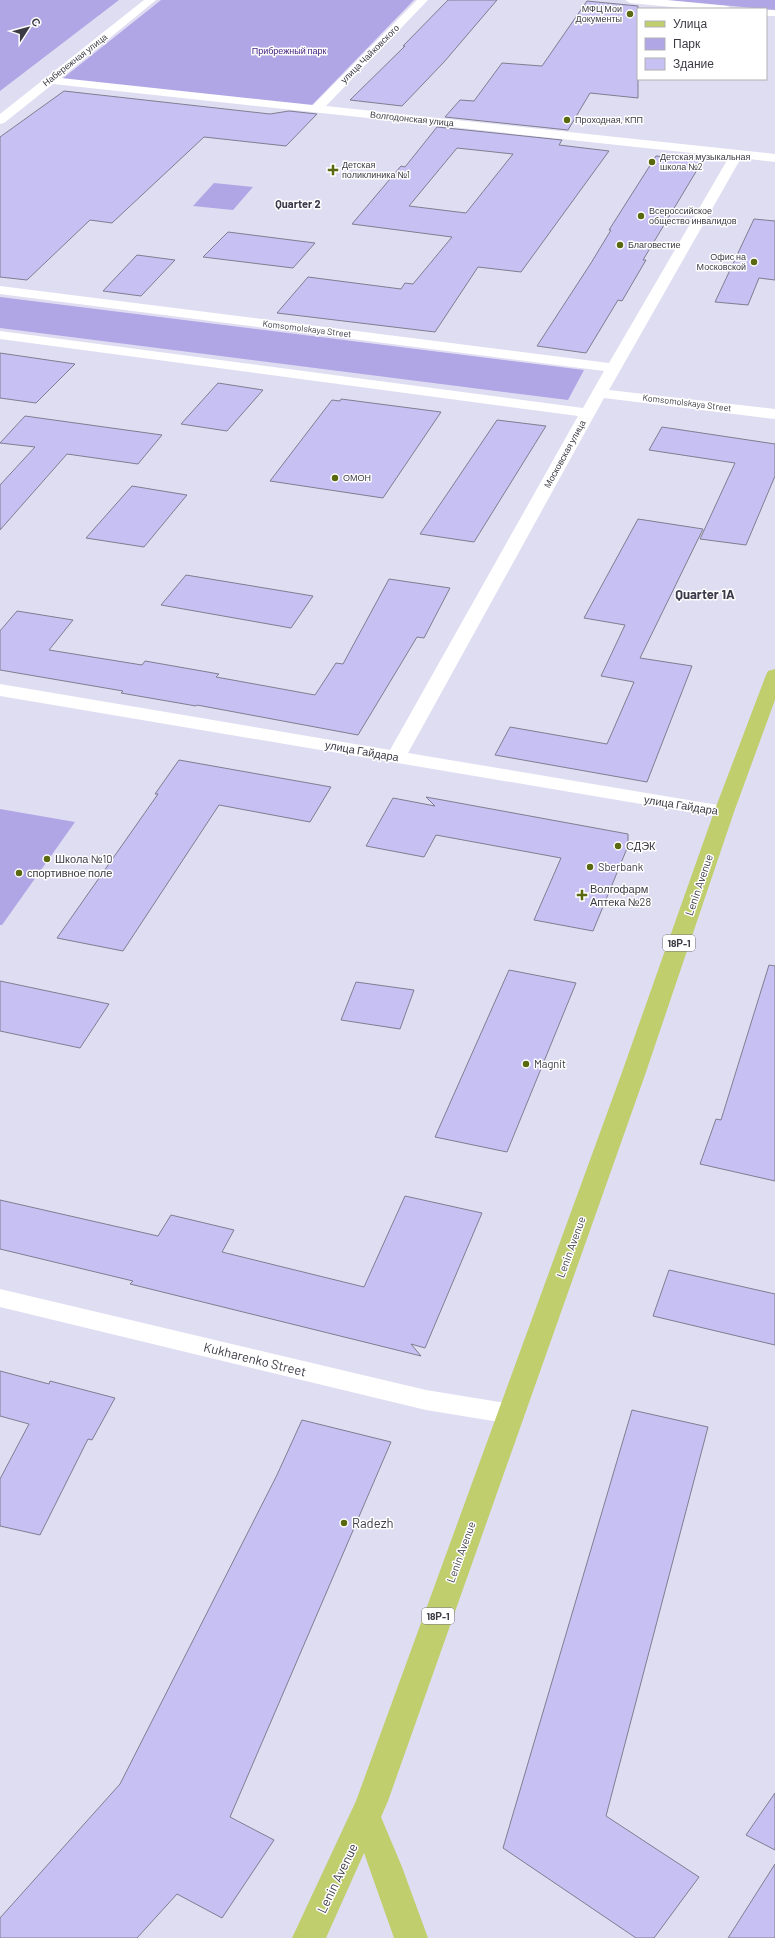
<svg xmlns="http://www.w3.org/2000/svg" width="775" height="1938" viewBox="0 0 775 1938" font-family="Barlow,sans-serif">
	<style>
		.green { fill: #b0a5e5 }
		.building { fill: #c7c0f3; stroke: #807d91; fill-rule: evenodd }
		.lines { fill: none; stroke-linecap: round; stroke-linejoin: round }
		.minor { fill: #fff; fill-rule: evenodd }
		.major { fill: #c1ce6e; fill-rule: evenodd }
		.poi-dot { fill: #5a6810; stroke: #fff; stroke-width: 1.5 }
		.labels { text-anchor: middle; stroke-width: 3; stroke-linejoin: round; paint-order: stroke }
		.far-poi-label { font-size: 9px; fill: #3c3b44; stroke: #fff; text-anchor: start }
		.far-park-label { font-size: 9px; fill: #3c1c7b; stroke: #fff }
		.far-street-label { font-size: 9px; fill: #3c3b44; stroke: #fff }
		.shield { fill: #fff; stroke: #76767c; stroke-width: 1 }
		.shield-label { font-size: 10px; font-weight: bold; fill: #3c3b44 }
		.far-quarter-label { font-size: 11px; font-weight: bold; fill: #3b394a; stroke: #fff }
		.street-label { font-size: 11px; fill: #3c3b44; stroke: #fff }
		.poi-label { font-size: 11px; fill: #3c3b44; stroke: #fff; text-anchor: start }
		.quarter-label { font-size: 13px; font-weight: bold; fill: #3b394a; stroke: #fff }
		.near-street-label { font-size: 13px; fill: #3c3b44; stroke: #fff }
		.near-poi-label { font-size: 13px; fill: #3c3b44; stroke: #fff; text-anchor: start }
	</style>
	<rect width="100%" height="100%" fill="#dfddf2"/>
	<g class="green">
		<path d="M 0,0 L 119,0 L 0,91 Z"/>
		<path d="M 161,0 L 414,0 L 311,106 L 62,79 Z"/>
		<path d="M 668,0 L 775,0 L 775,10 Z"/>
		<path d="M 214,183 L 253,187 L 233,210 L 193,206 Z"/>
		<path d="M 0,297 L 584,370 L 568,400 L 0,328 Z"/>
		<path d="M 0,809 L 75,822 L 2,925 L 0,925 Z"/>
	</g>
	<g class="building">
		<path d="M 448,0 L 497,0 L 444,62 L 402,106 L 350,100 L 405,46 L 403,46 Z"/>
		<path d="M 587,1 L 638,6 L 638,98 L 590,93 L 568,130 L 445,117 L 460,100 L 474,101 L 502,63 L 542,66 Z"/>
		<path d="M 64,91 L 270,114 L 289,111 L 317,114 L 286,146 L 204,137 L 112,223 L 90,220 L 27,280 L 0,277 L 0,137 Z"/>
		<path d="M 437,127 L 562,140 L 559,145 L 609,151 L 521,272 L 478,267 L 435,332 L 277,313 L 308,277 L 401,289 L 405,283 L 413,284 L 452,237 L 352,224 L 401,166 L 405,167 ZM 457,148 L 513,154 L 466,213 L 409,206 Z"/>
		<path d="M 656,156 L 703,160 L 643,260 L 646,260 L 622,301 L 618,300 L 586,353 L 537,346 L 591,263 L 611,230 L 609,230 Z"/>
		<path d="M 754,219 L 775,221 L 775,280 L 759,278 L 748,305 L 715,302 Z"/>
		<path d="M 228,232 L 315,243 L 293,268 L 203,257 Z"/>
		<path d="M 137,255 L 175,260 L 141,296 L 103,291 Z"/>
		<path d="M 0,353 L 75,364 L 36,403 L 0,398 Z"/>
		<path d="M 218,383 L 263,390 L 227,431 L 181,424 Z"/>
		<path d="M 341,399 L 441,412 L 383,498 L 270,481 L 332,400 L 340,401 Z"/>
		<path d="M 25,416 L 162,435 L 138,464 L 67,454 L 0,530 L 0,485 L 35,447 L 0,443 Z"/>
		<path d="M 497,420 L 546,426 L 474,542 L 420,534 Z"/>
		<path d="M 662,427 L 775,444 L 775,476 L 746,545 L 700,539 L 735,463 L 649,450 Z"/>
		<path d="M 132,486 L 187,495 L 144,547 L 86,538 Z"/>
		<path d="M 638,519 L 703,529 L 640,658 L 692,666 L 647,782 L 495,755 L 510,727 L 607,744 L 634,682 L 601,676 L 625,625 L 584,618 Z"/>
		<path d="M 186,575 L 313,596 L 291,628 L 161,605 Z"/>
		<path d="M 389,579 L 450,588 L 424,638 L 417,637 L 358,735 L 197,705 L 196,706 L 121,693 L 123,691 L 0,670 L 0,631 L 17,611 L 73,620 L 49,650 L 142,665 L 145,661 L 219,674 L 216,677 L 315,695 L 336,663 L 343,664 Z"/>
		<path d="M 179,760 L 331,787 L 310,822 L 219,805 L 123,951 L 57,938 L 158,794 L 155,794 Z"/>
		<path d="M 426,797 L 628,834 L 628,846 L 593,931 L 534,920 L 561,858 L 436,835 L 424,857 L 366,846 L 393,798 L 435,806 Z"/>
		<path d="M 769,965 L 775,966 L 775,1181 L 700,1164 L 716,1119 L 721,1120 Z"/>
		<path d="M 509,970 L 576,983 L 507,1152 L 435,1137 Z"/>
		<path d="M 0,981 L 109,1004 L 80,1048 L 0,1031 Z"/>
		<path d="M 356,982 L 414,990 L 400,1029 L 341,1020 Z"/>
		<path d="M 405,1196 L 482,1213 L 425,1348 L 411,1344 L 421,1356 L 130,1284 L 133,1281 L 0,1249 L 0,1200 L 158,1236 L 171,1215 L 234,1230 L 222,1252 L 364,1287 Z"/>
		<path d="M 669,1270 L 775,1294 L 775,1345 L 653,1316 Z"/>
		<path d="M 0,1371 L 49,1384 L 50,1381 L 115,1398 L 92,1440 L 88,1439 L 40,1535 L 0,1526 L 0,1479 L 29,1424 L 0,1416 Z"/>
		<path d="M 632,1410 L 708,1427 L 606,1816 L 699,1877 L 654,1938 L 636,1938 L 503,1848 Z"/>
		<path d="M 302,1420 L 391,1442 L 230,1817 L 274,1840 L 222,1918 L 177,1894 L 137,1938 L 0,1938 L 0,1918 L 120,1784 L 277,1475 Z"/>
		<path d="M 775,1793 L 775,1850 L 746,1835 Z"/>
		<path d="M 775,1864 L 775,1938 L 728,1938 Z"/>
	</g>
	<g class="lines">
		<g class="minor">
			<path d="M 144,0 L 156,0 L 61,78 L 313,105 L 417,0 L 428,0 L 326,106 L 775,154 L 775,162 L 741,158 L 609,390 L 775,409 L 775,419 L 604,398 L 408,753 L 724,806 L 731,808 L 734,812 L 731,816 L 724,818 L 0,696 L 0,684 L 390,750 L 578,416 L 0,339 L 0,331 L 583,408 L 604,371 L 0,294 L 0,286 L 609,363 L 729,157 L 53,84 L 4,123 L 0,124 L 0,114 Z"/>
			<path d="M 625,0 L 665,0 L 727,6 L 733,9 L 692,9 L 630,3 Z"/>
			<rect x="766" y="10" width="9" height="6"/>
			<path d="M 0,1289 L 426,1390 L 511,1404 L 521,1407 L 525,1414 L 521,1421 L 511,1424 L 426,1410 L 0,1307 Z"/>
		</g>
		<path class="major" d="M 775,669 L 775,700 L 734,812 L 645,1075 L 388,1801 L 381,1817 L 402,1867 L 428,1938 L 394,1938 L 364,1853 L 326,1938 L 292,1938 L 356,1801 L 621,1075 L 714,812 L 766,675 L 768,671 Z"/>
	</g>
	<g class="poi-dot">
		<circle cx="630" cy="14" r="4"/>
		<circle cx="567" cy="120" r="4"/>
		<circle cx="652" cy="162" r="4"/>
		<path d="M331 164h4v4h4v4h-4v4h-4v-4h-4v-4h4z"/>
		<circle cx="641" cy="216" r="4"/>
		<circle cx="620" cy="245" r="4"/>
		<circle cx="754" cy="262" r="4"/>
		<circle cx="335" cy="478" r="4"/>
		<circle cx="618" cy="846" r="4"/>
		<circle cx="47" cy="859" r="4"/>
		<circle cx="590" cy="867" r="4"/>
		<circle cx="19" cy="873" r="4"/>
		<path d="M580 889h4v4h4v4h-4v4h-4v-4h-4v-4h4z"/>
		<circle cx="526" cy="1064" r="4"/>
		<circle cx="344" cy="1523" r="4"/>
	</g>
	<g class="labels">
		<g class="far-poi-label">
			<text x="622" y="12" text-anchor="end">МФЦ Мои<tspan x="622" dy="10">Документы</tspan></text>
			<text x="575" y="123">Проходная, КПП</text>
			<text x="660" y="160">Детская музыкальная<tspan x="660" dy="10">школа №2</tspan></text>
			<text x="342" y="168">Детская<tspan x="342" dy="10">поликлиника №1</tspan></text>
			<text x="649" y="214">Всероссийское<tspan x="649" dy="10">общество инвалидов</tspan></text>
			<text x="628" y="248">Благовестие</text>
			<text x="746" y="260" text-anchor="end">Офис на<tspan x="746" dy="10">Московской</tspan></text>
			<text x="343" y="481">ОМОН</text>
		</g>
		<g class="far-park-label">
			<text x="289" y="54">Прибрежный парк</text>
		</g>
		<g class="far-street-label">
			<text transform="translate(370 54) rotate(-45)" y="3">улица Чайковского</text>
			<text transform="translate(75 60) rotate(-38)" y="3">Набережная улица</text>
			<text transform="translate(412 119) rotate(6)" y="3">Волгодонская улица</text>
			<text transform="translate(307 329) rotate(7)" y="3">Komsomolskaya Street</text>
			<text transform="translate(687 403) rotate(7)" y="3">Komsomolskaya Street</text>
			<text transform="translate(565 454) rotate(-61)" y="3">Московская улица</text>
		</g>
		<g class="shield">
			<rect x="663" y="935" width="32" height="16" rx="3"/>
			<rect x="422" y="1608" width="32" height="16" rx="3"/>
		</g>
		<g class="shield-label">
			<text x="679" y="947">18Р-1</text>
			<text x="438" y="1620">18Р-1</text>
		</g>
		<g class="far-quarter-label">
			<text x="298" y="208">Quarter 2</text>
		</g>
		<g class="street-label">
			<text transform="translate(362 751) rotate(10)" y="4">улица Гайдара</text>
			<text transform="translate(681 805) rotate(9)" y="4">улица Гайдара</text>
			<text transform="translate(699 885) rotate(-71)" y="4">Lenin Avenue</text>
			<text transform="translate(571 1247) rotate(-70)" y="4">Lenin Avenue</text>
			<text transform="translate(461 1552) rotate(-70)" y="4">Lenin Avenue</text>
		</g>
		<g class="poi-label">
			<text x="626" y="850">СДЭК</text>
			<text x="55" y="863">Школа №10</text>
			<text x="598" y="871">Sberbank</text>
			<text x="27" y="877">спортивное поле</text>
			<text x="590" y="893">Волгофарм<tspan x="590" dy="13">Аптека №28</tspan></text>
			<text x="534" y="1068">Magnit</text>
		</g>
		<g class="quarter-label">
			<text x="705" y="599">Quarter 1A</text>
		</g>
		<g class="near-street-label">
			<text transform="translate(255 1359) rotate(14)" y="5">Kukharenko Street</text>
			<text transform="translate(337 1878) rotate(-64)" y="5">Lenin Avenue</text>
		</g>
		<g class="near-poi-label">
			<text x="352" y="1528">Radezh</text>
		</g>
	</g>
	<rect x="637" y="8" width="130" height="72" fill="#ffffff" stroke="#b1b1b4"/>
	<rect x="645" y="21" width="20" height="6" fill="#c1ce6e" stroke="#b1b1b4"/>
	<text x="673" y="28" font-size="12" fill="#3c3b44">Улица</text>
	<rect x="645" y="38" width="20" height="12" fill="#b0a5e5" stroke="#b1b1b4"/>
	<text x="673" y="48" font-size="12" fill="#3c3b44">Парк</text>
	<rect x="645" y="58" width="20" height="12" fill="#c7c0f3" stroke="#b1b1b4"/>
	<text x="673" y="68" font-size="12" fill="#3c3b44">Здание</text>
	<g transform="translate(28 28) rotate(54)" stroke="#ffffff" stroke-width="3" paint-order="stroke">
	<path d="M0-3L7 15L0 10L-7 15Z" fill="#3c3b44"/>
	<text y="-6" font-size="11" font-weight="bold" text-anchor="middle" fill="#3c3b44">С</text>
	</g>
</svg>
